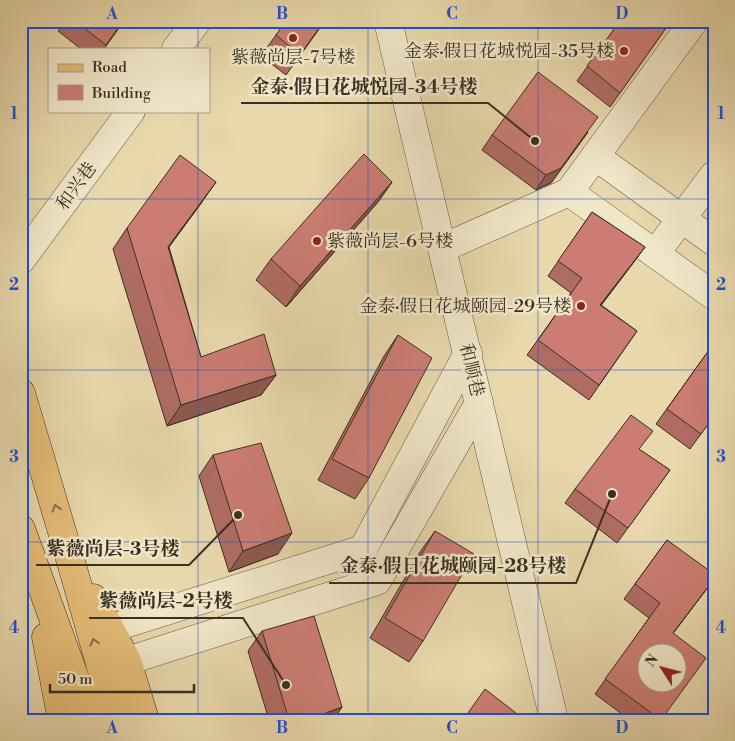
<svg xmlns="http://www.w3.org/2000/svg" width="735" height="741" viewBox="0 0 735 741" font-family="'Libre Bodoni','Noto Serif SC',serif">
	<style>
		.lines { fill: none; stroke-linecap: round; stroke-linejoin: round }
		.minor-casing { stroke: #655946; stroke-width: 29 }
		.major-casing { stroke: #392f24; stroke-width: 29 }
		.minor { stroke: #f0e6c8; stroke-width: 28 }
		.major { stroke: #e4bc76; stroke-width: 28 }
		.wall { fill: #af6c63; stroke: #392f24 }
		.shaded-wall { fill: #8e5850; stroke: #392f24 }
		.building { fill: #cb7d73; stroke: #392f24; fill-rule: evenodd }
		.oneway { stroke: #866e49 }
		.grid { fill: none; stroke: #1d4ed8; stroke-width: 1; stroke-opacity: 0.55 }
		.poi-dot { fill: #8f2418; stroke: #f0e6c8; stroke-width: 2 }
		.labels { text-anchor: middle; stroke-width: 5; stroke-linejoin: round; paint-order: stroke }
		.poi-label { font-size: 18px; fill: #392f24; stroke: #f0e6c8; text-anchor: end }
		.street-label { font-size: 18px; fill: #392f24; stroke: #f0e6c8 }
		.leader { fill: none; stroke: #392f24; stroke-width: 2 }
		.callout-dot { fill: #392f24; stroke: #f0e6c8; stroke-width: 2 }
		.callout-label { font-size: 19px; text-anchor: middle; font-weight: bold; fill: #392f24; stroke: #f0e6c8; stroke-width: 5; stroke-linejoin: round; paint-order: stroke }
		.neatline { fill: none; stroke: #1d4ed8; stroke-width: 2 }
		.grid-label { font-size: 16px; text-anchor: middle; font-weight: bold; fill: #1d4ed8 }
	</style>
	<rect width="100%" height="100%" fill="#e8d8ab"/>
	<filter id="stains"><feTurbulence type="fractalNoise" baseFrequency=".004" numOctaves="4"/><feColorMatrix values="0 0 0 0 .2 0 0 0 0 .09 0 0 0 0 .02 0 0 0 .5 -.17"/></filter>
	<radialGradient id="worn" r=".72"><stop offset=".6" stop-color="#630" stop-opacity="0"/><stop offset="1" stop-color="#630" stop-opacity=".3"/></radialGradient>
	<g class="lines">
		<g class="minor-casing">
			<g id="minor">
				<path d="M 388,21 L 554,720"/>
				<path d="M 176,49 L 197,21"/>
				<path d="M 595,156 L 714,242"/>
				<path d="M 569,192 L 714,296"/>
				<path d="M 443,248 L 569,192 L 694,21"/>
				<path d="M 655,254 L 714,175"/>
				<path d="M 21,260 L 131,111"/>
				<path d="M 109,629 L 363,549 L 468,353"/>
				<path d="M 127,661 L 377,581 L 479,403"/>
			</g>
		</g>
		<g class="major-casing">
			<g id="major">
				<path d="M 21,393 L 69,555 L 116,720"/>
				<path d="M 21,529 L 90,720"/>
				<path d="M 93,598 L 127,661 L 145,720"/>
				<path d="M 46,637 L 62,720"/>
			</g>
		</g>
		<use href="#minor" class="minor"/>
		<use href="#major" class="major"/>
	</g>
	<g class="wall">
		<path d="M 65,21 L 124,21 L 104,49 L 81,49 L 58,31 Z"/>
		<path d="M 286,21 L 325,21 L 286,75 L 261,56 Z"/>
		<path d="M 508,21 L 520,21 L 516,27 Z"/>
		<path d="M 620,21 L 671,21 L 610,107 L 577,81 Z"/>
		<path d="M 588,132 L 551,183 L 536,190 L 482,150 L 492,135 Z"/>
		<path d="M 392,182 L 378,202 L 286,307 L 256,280 L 271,259 Z"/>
		<path d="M 202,202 L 169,247 L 201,357 L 276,375 L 261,395 L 167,426 L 113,249 L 127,228 Z"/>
		<path d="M 592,212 L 645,247 L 601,305 L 637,331 L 589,400 L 527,355 L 571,293 L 548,276 Z"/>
		<path d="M 398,335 L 369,478 L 355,499 L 318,480 L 384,356 Z"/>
		<path d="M 714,343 L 714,416 L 690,449 L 656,424 Z"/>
		<path d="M 640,450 L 670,470 L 617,543 L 565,503 L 575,489 Z"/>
		<path d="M 213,455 L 278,554 L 229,572 L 199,476 Z"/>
		<path d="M 435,531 L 423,641 L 409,662 L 370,638 L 420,552 Z"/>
		<path d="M 667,540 L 714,579 L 673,633 L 661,720 L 630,720 L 595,694 L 649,618 L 624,599 Z"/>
		<path d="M 262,631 L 342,707 L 333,720 L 269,720 L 248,651 Z"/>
	</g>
	<g class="shaded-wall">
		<path d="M 588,132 L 551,183 L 536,190 L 546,175 Z"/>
		<path d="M 216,182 L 202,202 L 154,267 L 168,247 Z"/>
		<path d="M 392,182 L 378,202 L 286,307 L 300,286 Z"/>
		<path d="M 645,247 L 634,262 L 590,320 L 600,305 Z"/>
		<path d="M 276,375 L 261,395 L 167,426 L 181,405 Z"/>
		<path d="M 292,533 L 278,554 L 229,572 L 243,551 Z"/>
		<path d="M 714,579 L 706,590 L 662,648 L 673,633 Z"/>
		<path d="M 342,707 L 333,720 L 307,720 Z"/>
	</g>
	<g class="building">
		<path d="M 75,21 L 123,21 L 106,45 Z"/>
		<path d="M 286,21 L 324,21 L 300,55 L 276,35 Z"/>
		<path d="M 620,21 L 671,21 L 620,93 L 587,66 Z"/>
		<path d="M 538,72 L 598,117 L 561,168 L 546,175 L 492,135 Z"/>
		<path d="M 364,154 L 392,182 L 300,286 L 271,259 Z"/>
		<path d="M 180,155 L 216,182 L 168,247 L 201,357 L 264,334 L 276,375 L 181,405 L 127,228 Z"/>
		<path d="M 592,212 L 645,247 L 600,305 L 637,331 L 599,385 L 538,340 L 582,278 L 558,261 Z"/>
		<path d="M 398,335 L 432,358 L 369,478 L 332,459 Z"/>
		<path d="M 714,343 L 714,416 L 701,434 L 667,409 Z"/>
		<path d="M 631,415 L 653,431 L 639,449 L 670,470 L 628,528 L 575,489 Z"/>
		<path d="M 261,443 L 292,533 L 243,551 L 213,455 Z"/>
		<path d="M 435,531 L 474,554 L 423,641 L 385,618 Z"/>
		<path d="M 667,540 L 714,574 L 714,579 L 673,633 L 706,658 L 661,720 L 605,679 L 660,603 L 635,584 ZM 648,654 L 678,654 L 678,684 L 648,684 Z"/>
		<path d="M 314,616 L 342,707 L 307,720 L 289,720 L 262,631 Z"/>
		<path d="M 485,689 L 516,713 L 511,720 L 463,720 Z"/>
	</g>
	<defs><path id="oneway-chevron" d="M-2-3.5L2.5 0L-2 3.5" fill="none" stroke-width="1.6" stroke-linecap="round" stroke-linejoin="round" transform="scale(1.25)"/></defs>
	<g class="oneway">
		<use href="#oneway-chevron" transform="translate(56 508) rotate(-107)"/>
		<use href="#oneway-chevron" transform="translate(94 642) rotate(-105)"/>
	</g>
	<path class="grid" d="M 198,21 L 198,49M 368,21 L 368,720M 538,21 L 538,720M 198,111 L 198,720M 21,199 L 714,199M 21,370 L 714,370M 21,542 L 714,542"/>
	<g class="poi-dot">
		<circle cx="293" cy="38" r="5"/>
		<circle cx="624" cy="51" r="5"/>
		<circle cx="317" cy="241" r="5"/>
		<circle cx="581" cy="306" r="5"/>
	</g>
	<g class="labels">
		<g class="poi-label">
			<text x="614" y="57">金泰·假日花城悦园-35号楼</text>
			<text x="293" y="63" text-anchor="middle">紫薇尚层-7号楼</text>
			<text x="327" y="247" text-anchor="start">紫薇尚层-6号楼</text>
			<text x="571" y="312">金泰·假日花城颐园-29号楼</text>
		</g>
		<g class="street-label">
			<text transform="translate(76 186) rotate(-54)" y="6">和兴巷</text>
			<text transform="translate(472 370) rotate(77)" y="6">和顺巷</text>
		</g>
	</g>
	<path class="leader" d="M535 141L488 103H241M238 515L189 565H36M612 494L576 583H329M286 685L243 618H89"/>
	<g class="callout-dot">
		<circle cx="535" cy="141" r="5"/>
		<circle cx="238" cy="515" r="5"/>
		<circle cx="612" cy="494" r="5"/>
		<circle cx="286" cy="685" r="5"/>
	</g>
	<g class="callout-label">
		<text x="364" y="93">金泰·假日花城悦园-34号楼</text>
		<text x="113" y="555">紫薇尚层-3号楼</text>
		<text x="453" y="572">金泰·假日花城颐园-28号楼</text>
		<text x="166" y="607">紫薇尚层-2号楼</text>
	</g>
	<rect width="735" height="741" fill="none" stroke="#e8d8ab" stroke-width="55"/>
	<rect x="48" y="48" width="162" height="65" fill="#f0e6c8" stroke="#a79d86"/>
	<rect x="58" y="64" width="25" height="8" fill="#e4bc76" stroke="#a79d86"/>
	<text x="92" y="72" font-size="15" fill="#392f24">Road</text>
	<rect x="58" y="85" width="25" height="15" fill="#cb7d73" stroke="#a79d86"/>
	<text x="92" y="98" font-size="15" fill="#392f24">Building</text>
	<g transform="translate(662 668) rotate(306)"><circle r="24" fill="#f0e6c8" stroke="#a79d86"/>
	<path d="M0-4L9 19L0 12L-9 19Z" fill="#8f2418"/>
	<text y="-8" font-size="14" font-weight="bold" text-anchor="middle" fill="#392f24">N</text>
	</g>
	<path d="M50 684v8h144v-8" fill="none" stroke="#392f24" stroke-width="2.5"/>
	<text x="58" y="684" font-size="15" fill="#392f24" stroke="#f0e6c8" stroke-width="4" paint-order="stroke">50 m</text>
	<rect x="28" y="28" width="680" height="686" class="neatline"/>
	<g class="grid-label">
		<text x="112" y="19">A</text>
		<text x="282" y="19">B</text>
		<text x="452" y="19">C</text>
		<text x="622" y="19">D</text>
		<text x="14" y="119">1</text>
		<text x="721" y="119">1</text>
		<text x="14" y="290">2</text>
		<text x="721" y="290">2</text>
		<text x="14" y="462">3</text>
		<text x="721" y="462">3</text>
		<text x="14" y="633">4</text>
		<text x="721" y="633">4</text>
		<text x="112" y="733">A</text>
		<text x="282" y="733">B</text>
		<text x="452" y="733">C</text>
		<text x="622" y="733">D</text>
	</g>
	<rect width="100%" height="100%" filter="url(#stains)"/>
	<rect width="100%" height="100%" fill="url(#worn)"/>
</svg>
